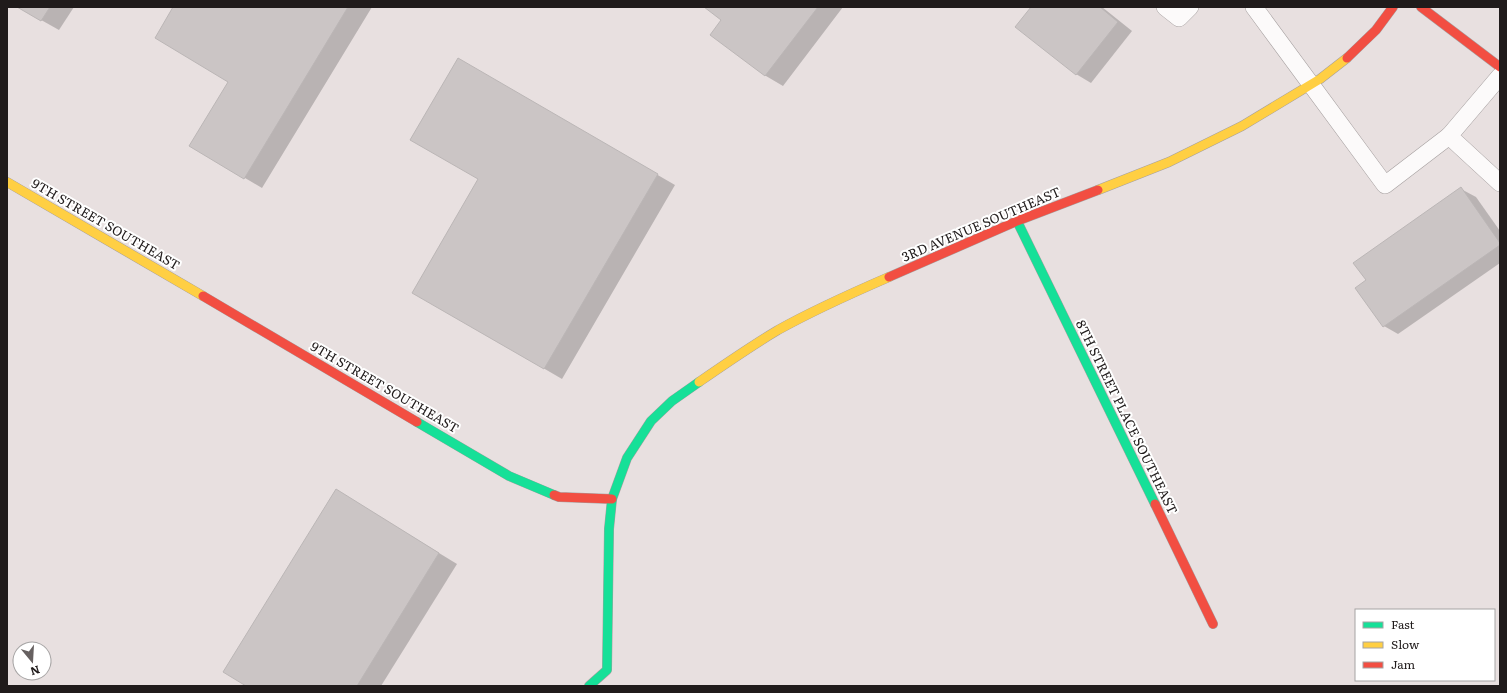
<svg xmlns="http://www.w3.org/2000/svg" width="1507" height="693" viewBox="0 0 1507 693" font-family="Literata,serif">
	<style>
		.shadow { fill: #0003 }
		.building { fill: #cbc5c5; stroke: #bbb6b6 }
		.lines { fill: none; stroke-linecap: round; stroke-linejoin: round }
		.lane-casing { stroke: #a59f9f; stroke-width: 18 }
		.fast-casing { stroke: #a59f9f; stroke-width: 10 }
		.slow-casing { stroke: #a59f9f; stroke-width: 10 }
		.jam-casing { stroke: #a59f9f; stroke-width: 10 }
		.lane { stroke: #fcfafa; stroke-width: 17 }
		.fast { stroke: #16e098; stroke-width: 9 }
		.slow { stroke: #ffcf43; stroke-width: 9 }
		.jam { stroke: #f24e42; stroke-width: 9 }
		.labels { text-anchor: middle; stroke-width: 4; stroke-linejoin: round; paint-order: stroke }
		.street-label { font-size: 13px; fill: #201b1b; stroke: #fff }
	</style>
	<rect width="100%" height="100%" fill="#e8e0e0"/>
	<g class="shadow">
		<path d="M 18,7 L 74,7 L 59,30 Z"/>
		<path d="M 174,7 L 372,7 L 262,188 L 191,146 L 230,82 Z"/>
		<path d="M 706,7 L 843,7 L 783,86 L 766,76 L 712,35 L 723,20 Z"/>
		<path d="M 1032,7 L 1102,7 L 1132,31 L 1091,83 L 1076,74 Z"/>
		<path d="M 459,60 L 675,185 L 562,379 L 413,292 L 479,179 Z"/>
		<path d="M 1461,189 L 1476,197 L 1500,231 L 1500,263 L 1398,334 L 1384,326 L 1367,280 Z"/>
		<path d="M 354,501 L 457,564 L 381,686 L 248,686 Z"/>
	</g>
	<g class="building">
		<path d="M 17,7 L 50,7 L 41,21 Z"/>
		<path d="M 173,7 L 348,7 L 244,179 L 189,146 L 228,82 L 155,38 Z"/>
		<path d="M 704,7 L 818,7 L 765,76 L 710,35 L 721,20 Z"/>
		<path d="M 1031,7 L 1100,7 L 1118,22 L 1076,75 L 1015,27 Z"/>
		<path d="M 458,58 L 658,174 L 544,369 L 412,293 L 478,179 L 410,140 Z"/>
		<path d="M 1461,187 L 1500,243 L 1500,245 L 1383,327 L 1355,288 L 1366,280 L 1353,263 Z"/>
		<path d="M 336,489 L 439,553 L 357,686 L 246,686 L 223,672 Z"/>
	</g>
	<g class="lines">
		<g class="lane-casing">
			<g id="lane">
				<path d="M 1165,7 L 1179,18 L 1190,7"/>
				<path d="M 1254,7 L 1385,185 L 1449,136"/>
				<path d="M 1500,76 L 1449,136 L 1500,183"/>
			</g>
		</g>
		<g class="fast-casing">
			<g id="fast">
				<path d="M 1017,221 L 1155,504"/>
				<path d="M 417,422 L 509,476 L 554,495"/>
				<path d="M 589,686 L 607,670 L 609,529 L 612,499 L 627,458 L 651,421 L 672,401 L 699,382"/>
			</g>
		</g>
		<g class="slow-casing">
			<g id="slow">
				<path d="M 7,182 L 203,296"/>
				<path d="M 1098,190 L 1169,162 L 1242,126 L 1320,79 L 1347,58"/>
				<path d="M 699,382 C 725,364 751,346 778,330 C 814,310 852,293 889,277"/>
			</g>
		</g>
		<g class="jam-casing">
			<g id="jam">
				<path d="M 1421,7 L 1500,67"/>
				<path d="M 1347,58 L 1376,30 L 1393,7"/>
				<path d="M 889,277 L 1017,221 L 1098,190"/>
				<path d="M 203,296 L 417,422"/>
				<path d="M 554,495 L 559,497 L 612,499"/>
				<path d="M 1155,504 L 1213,624"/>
			</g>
		</g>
		<use href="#lane" class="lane"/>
		<use href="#fast" class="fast"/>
		<use href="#slow" class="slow"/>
		<use href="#jam" class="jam"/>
	</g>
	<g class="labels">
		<g class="street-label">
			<text transform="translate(106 224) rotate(30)" y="5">9TH STREET SOUTHEAST</text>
			<text transform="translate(981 224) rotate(-23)" y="5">3RD AVENUE SOUTHEAST</text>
			<text transform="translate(385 387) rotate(30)" y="5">9TH STREET SOUTHEAST</text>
			<text transform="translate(1127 417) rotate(64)" y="5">8TH STREET PLACE SOUTHEAST</text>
		</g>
	</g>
	<rect width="1507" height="693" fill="none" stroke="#201b1b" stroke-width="16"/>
	<rect x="1355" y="609" width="140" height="72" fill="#ffffff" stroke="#a6a4a4"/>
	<rect x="1363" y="622" width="20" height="6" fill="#16e098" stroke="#a6a4a4"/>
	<text x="1391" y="629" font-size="12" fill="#201b1b">Fast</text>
	<rect x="1363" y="642" width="20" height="6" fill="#ffcf43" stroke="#a6a4a4"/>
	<text x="1391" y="649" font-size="12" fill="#201b1b">Slow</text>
	<rect x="1363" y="662" width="20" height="6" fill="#f24e42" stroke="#a6a4a4"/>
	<text x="1391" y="669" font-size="12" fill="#201b1b">Jam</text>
	<g transform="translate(32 661) rotate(162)"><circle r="19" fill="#ffffff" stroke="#a6a4a4"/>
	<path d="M0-3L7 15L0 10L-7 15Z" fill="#666060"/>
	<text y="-6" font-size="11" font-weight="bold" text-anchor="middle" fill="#201b1b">N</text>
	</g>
</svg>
